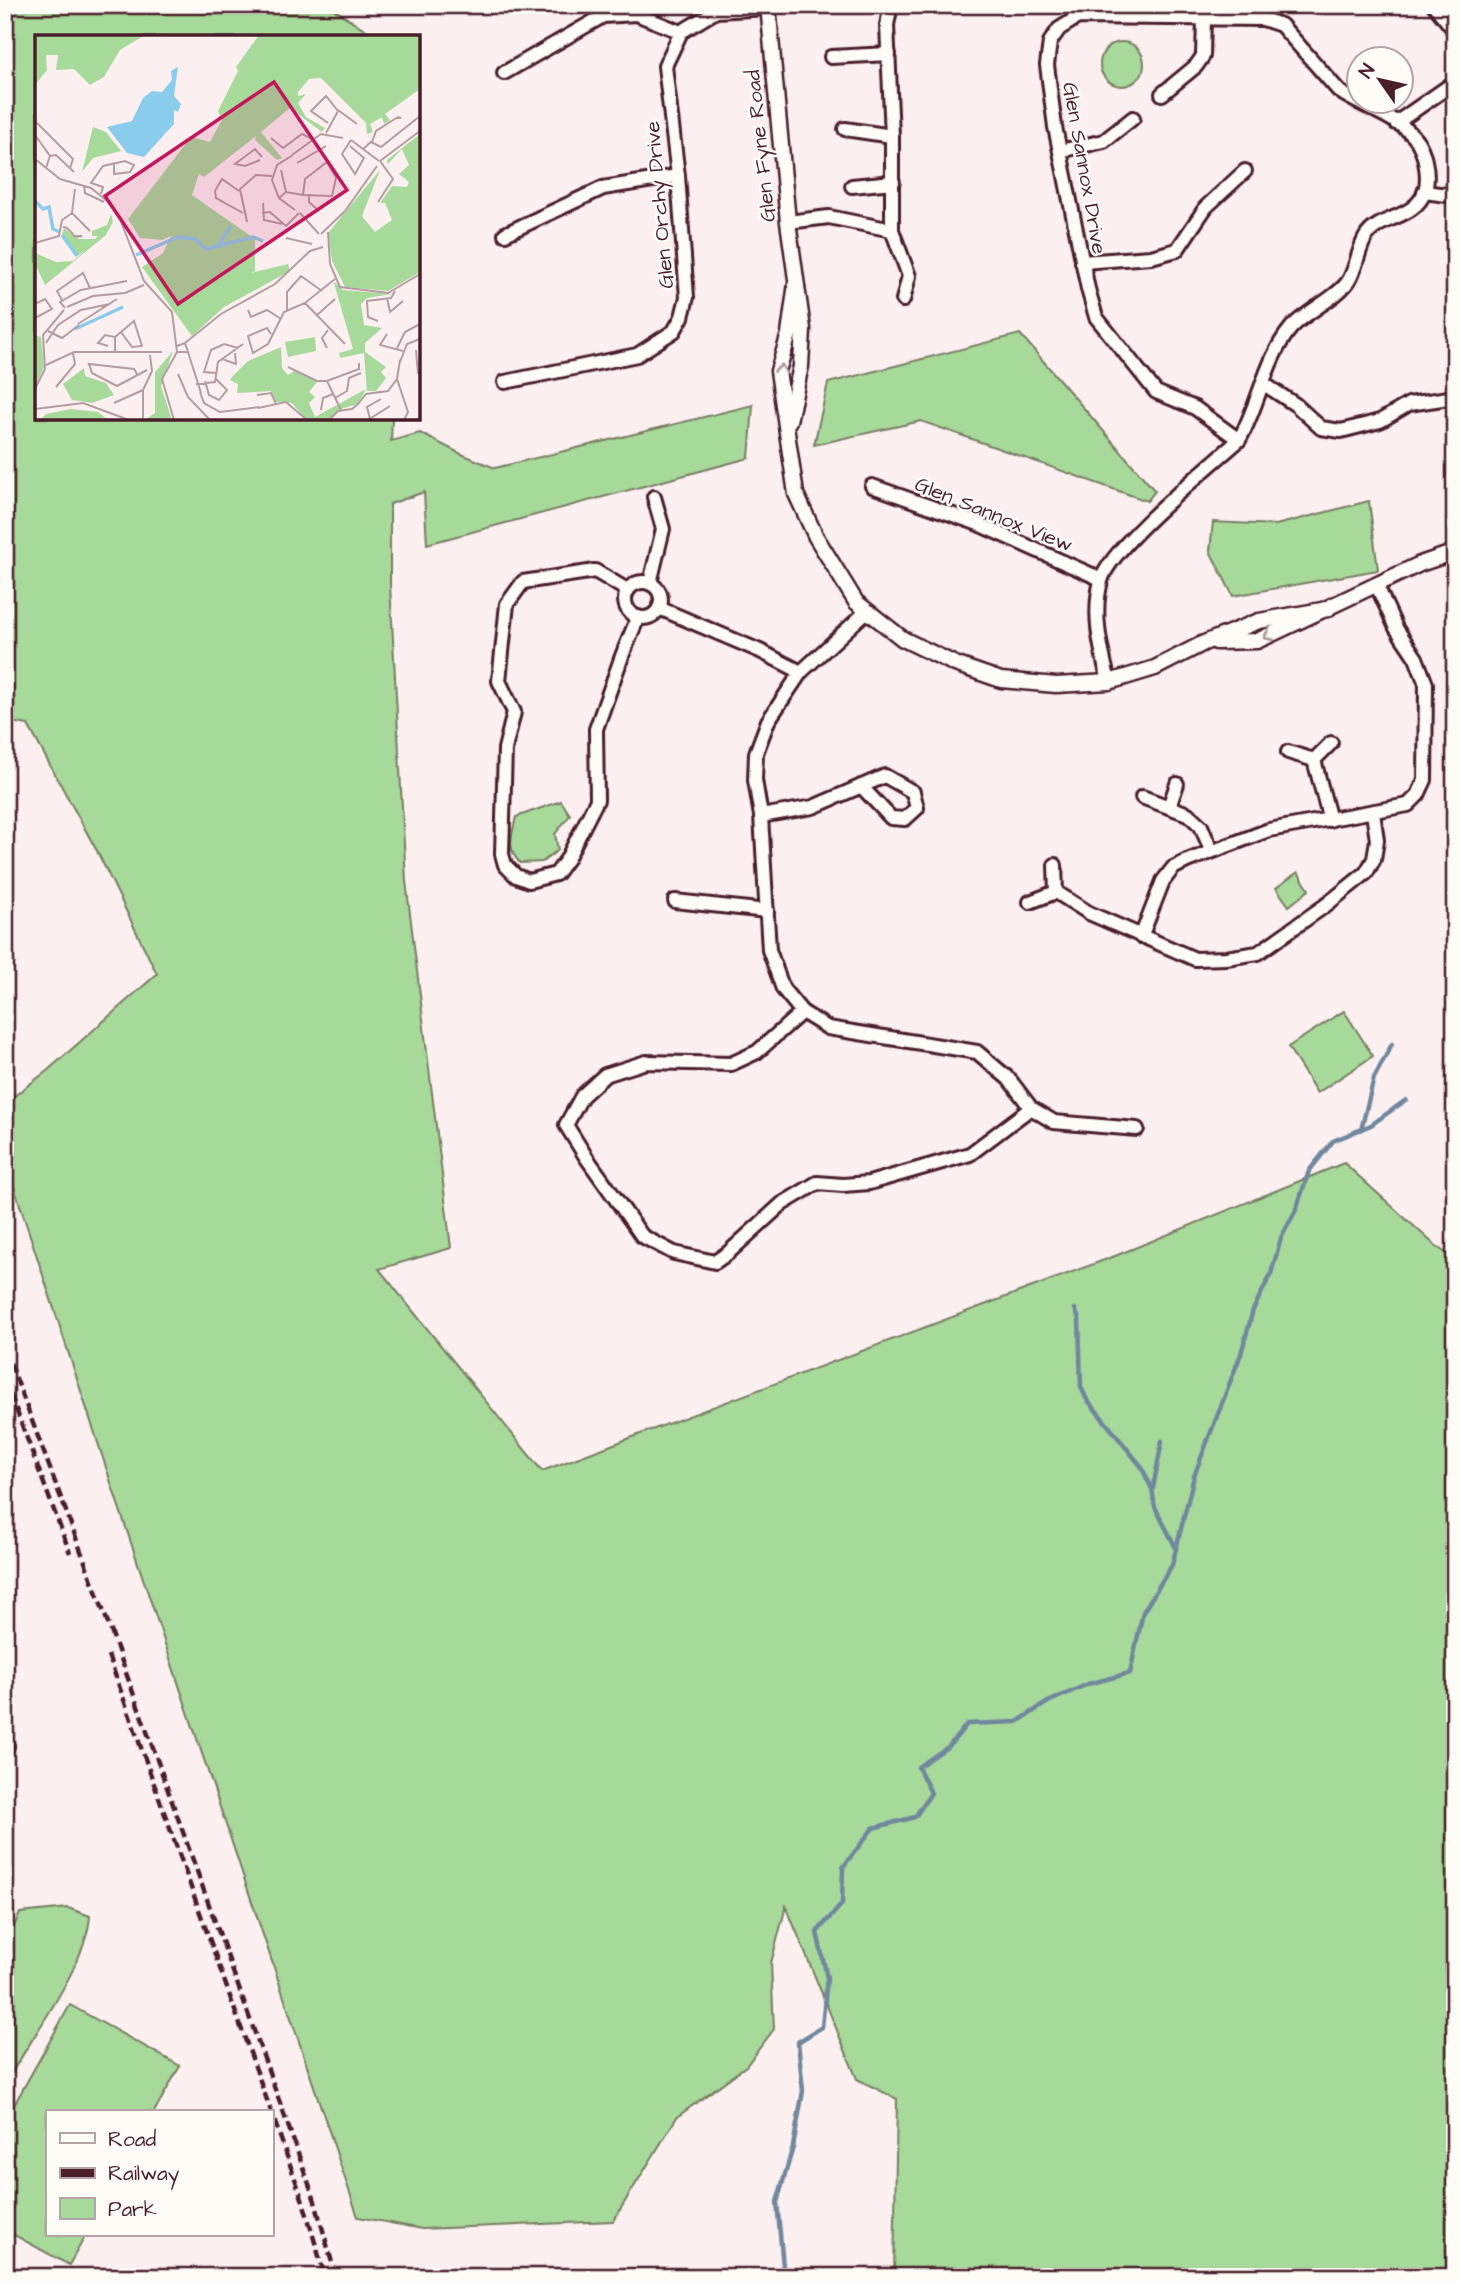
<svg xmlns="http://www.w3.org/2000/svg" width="1460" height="2282" viewBox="0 0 1460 2282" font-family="'Architects Daughter',sans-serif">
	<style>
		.green { fill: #a6d99a; stroke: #787c62; stroke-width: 2 }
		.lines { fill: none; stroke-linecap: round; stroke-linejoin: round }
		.stream { stroke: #70879e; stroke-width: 4.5 }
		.minor-casing { stroke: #4a1f2b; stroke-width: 18 }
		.tertiary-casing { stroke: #4a1f2b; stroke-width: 19 }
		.minor { stroke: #fdfcf7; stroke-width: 12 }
		.tertiary { stroke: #fdfcf7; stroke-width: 14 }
		.rail { stroke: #4a1f2b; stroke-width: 4.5; stroke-dasharray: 10 5; stroke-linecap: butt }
		.oneway { stroke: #ac999b }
		.labels { text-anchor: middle; stroke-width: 5; stroke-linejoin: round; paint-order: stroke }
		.street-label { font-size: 21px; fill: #4a1f2b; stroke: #fdfcf7 }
		.inset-river { fill: none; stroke: #8acceb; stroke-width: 3.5 }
		.inset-road { fill: none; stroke: #b49ca1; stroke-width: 2 }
		.view { fill: #c2185b; fill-opacity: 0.15; stroke: #c2185b; stroke-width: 3.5 }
		.inset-edge { fill: none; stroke: #4a1f2b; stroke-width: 3.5 }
	</style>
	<rect width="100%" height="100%" fill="#fbeff0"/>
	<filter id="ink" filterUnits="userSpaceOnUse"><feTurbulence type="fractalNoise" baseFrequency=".0143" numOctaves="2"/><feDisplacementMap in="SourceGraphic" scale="14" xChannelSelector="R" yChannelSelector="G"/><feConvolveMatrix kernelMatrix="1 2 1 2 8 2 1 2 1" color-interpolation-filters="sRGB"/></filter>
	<g filter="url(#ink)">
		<g class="green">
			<path d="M 5,5 L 327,5 L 377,37 L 37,37 L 37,418 L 392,418 L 391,441 L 420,433 L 459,453 L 495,468 L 753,405 L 749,458 L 427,544 L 424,492 L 390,504 L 390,584 L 406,881 L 451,1248 L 379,1269 L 542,1471 L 1115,1256 L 1344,1163 L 1437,1247 L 1455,1259 L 1455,2277 L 894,2277 L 897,2099 L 857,2079 L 786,1906 L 771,1963 L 774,2029 L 746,2066 L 677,2117 L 613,2221 L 422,2229 L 358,2217 L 117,1501 L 5,1159 L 5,1103 L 47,1071 L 157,974 L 97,851 L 28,725 L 5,721 Z"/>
			<circle cx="1122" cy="64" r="22"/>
			<path d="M 1020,334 L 1155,491 L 1147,501 L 921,421 L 814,445 L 828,383 Z"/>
			<path d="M 1369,501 L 1378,570 L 1233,596 L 1210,551 L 1213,522 L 1276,525 Z"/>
			<path d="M 561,801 L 570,815 L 555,834 L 558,850 L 542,862 L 520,863 C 506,849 512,835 516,817 Z"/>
			<path d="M 1298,872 L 1309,890 L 1289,906 L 1276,888 Z"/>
			<path d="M 1344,1011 L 1373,1056 L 1317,1093 L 1288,1047 Z"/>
			<path d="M 68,1908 L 90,1916 C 87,1964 30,2040 5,2084 L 5,1946 L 20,1913 Z"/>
			<path d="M 70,2005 L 180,2066 L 154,2112 L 47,2112 L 47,2235 L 86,2235 L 69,2265 L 5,2230 L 5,2121 Z"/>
		</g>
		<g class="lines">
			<g class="stream">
				<path d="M 1361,1130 L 1374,1078 L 1392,1044"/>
				<path d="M 1075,1309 L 1079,1319 L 1081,1387 L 1086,1398 L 1141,1466 L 1152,1489 L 1155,1507 L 1176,1548"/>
				<path d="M 1153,1488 L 1162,1441"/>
				<path d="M 784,2277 L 777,2202 L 793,2147 L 803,2091 L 798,2042 L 822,2027 L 827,1978 L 817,1932 L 842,1904 L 843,1867 L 873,1828 L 915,1817 L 931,1793 L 918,1767 L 949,1746 L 967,1724 L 1017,1722 L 1048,1702 L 1088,1684 L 1130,1673 L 1143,1612 L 1172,1565 L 1194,1476 L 1241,1354 L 1253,1310 L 1271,1274 L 1281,1238 L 1296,1210 L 1309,1171 L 1333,1141 L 1371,1125 L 1406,1100"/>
			</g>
			<g class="minor-casing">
				<g id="minor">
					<path d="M 891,5 L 887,25 L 892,136 L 892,230 L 909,276 L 903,300"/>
					<path d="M 1434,5 L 1455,31"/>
					<path d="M 636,14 L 649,5"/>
					<path d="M 831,57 L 889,54"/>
					<path d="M 504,73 L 603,16 L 636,14 L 681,32"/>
					<path d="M 1162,94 L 1196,66 L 1203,56 L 1204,18"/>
					<path d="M 1396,123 L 1455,82"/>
					<path d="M 845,129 L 892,136"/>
					<path d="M 1060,151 L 1104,141 L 1133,118"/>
					<path d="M 852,186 L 893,182"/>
					<path d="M 1424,192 L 1455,196"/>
					<path d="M 788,222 L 829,217 L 892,230"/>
					<path d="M 505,234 L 603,188 L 678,176"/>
					<path d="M 1082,262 L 1151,257 L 1177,250 L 1206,207 L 1245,171"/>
					<path d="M 505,382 L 637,355 L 674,331 L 682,317 L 687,297 L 678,176 L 665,66 L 681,32 L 716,11 L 768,8"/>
					<path d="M 1264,384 L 1296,405 L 1321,428 L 1341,431 L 1380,421 L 1409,404 L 1455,397"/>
					<path d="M 872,486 L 976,523 L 1101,579"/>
					<circle cx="643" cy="600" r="18"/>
					<path d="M 650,583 L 663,529 L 654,497"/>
					<path d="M 627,590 L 595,571 L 523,582 L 507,604 L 499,681 L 514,712 L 505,749 L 502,854 L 505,865 L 516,876 L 529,881 L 556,874 L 567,859 L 597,800 L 596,729 L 622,656 L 638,617"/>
					<path d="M 659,608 L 760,651 L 801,672"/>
					<path d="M 867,611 L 801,672 L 768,721 L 756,753 L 755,780 L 761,816 L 769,950 L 783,989 L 802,1012 L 828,1028 L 977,1052 L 1009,1079 L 1031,1108 L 1054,1122 L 1137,1129"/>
					<path d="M 1109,682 C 1101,649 1092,616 1101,581 C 1110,547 1209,467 1239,440 C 1259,405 1265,359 1291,328 C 1305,312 1339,297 1349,280 C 1357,267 1358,248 1367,235 C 1382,215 1415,219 1425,191 C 1429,179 1426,160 1421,148 C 1410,120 1362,108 1339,91 L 1281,25 L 1263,19 L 1078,17 L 1059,29 L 1050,42 L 1047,65 L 1055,127 L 1088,289 L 1096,317 L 1156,392 L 1195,408 L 1239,440"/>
					<path d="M 1288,752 L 1314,760 L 1330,820"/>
					<path d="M 1314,760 L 1331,743"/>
					<path d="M 1142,797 L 1188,814 L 1201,826 L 1211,850"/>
					<path d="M 1169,807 L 1177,784"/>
					<path d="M 761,816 L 813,807 L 885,776 L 913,792 L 917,808 L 905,819 L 891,818 L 861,786"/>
					<path d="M 1055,865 L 1056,892 L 1089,913 L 1195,959 L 1226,958 L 1258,953 L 1326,905 L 1366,873 L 1374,859 L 1377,840 L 1373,813"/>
					<path d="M 675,901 L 767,911"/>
					<path d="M 1030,902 L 1056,892"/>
					<path d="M 1141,937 L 1163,881 L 1173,868 L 1187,861 L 1269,830 L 1408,805 L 1418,795 L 1425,780 L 1426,684 L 1416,658 L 1396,628 L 1377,586"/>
					<path d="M 802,1012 L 757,1052 L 731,1064 L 646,1062 L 605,1075 L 582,1096 L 566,1125 L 586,1157 L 642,1236 L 674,1253 L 715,1262 L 728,1253 L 782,1204 L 817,1183 L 843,1185 L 869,1183 L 970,1154 L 1031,1108"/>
					<path d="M 5,1746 L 7,1746"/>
				</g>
			</g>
			<g class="tertiary-casing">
				<g id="tertiary">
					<path d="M 768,5 L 788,222 L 803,329 L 801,366 L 789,421"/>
					<path d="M 796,283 L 789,334 L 778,371 L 796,494 L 816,537 L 856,602 L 903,639 L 955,664 L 1001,680 L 1056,685 L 1109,682 L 1155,668 L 1204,643 L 1259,621 L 1328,609"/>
					<path d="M 1216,642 L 1257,641 L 1420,564 L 1455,552"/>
				</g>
			</g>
			<use href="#minor" class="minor"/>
			<use href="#tertiary" class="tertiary"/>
			<g class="rail">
				<path d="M 5,1349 L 111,1631 L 314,2198 L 336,2277"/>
				<path d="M 5,1380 L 70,1553"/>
				<path d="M 108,1655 L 303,2201 L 325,2277"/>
			</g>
		</g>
		<defs><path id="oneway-chevron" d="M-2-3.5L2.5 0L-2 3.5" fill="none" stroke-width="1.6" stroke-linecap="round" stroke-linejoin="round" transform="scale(1.75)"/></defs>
		<g class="oneway">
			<use href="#oneway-chevron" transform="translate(781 369) rotate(-82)"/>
			<use href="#oneway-chevron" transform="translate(1268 636) rotate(156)"/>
		</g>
	</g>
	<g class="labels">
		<g class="street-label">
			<text transform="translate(760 146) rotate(-96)" y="7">Glen Fyne Road</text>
			<text transform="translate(1085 168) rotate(80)" y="7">Glen Sannox Drive</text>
			<text transform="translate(659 205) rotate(-95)" y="7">Glen Orchy Drive</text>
			<text transform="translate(994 514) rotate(22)" y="7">Glen Sannox View</text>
		</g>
	</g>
	<g transform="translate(35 35)">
		<rect width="385" height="385" fill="#fbeff0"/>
		<path d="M 0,0 L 110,0 L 85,15 L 69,42 L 55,50 L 39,34 L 21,35 L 23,20 L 11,20 L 12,35 L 0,50 ZM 224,0 L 385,0 L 385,54 L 350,79 L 355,85 L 349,89 L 347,82 L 335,89 L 338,97 L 332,99 L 331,88 L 286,43 L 274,44 L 263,57 L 263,61 L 271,59 L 263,68 L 271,82 L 290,93 L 287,97 L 255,73 L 226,97 L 247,123 L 242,125 L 220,105 L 221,101 L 169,142 L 164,139 L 157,160 L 220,204 L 220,236 L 216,238 L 253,229 L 255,236 L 189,272 L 157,301 L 107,232 L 128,218 L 136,201 L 127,205 L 105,203 L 93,184 L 156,102 L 175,107 L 187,85 L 183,76 L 203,36 L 201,32 ZM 58,92 L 71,97 L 86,116 L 58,123 L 47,137 ZM 385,99 L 385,237 L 353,256 L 310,252 L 297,226 L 293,198 L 345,135 L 327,181 L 340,197 L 357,185 L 350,168 L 345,168 L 357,151 L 372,152 L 374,147 L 364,139 L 374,130 L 367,114 L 353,129 L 354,136 L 352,125 ZM 76,179 L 78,187 L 71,200 L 10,250 L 0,229 L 0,218 L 21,227 L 38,226 L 51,215 L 42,221 L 27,200 L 29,193 L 43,204 L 60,204 L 63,201 L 57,201 L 57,196 L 72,190 ZM 299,248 L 301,248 L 308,255 L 357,259 L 332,263 L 326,269 L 329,290 L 347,293 L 330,308 L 330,317 L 351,332 L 346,337 L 351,343 L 341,356 L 332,356 L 329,318 L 305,323 L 304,318 L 318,314 ZM 0,300 L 6,302 L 9,332 L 0,353 ZM 280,302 L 281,316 L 253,322 L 250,307 ZM 246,312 L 247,333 L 253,340 L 261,335 L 282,347 L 274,357 L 280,362 L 274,368 L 280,382 L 331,354 L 323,369 L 305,374 L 293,385 L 280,385 L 269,383 L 257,368 L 241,367 L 236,356 L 202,358 L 203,349 L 195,345 L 197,342 L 213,326 ZM 138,316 L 126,351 L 137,385 L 110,385 L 120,378 L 120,337 ZM 49,333 L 50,341 L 71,348 L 79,360 L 57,368 L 37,365 L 28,349 ZM 36,374 L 63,377 L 73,385 L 5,385 L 11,379 Z" fill="#a6d99a"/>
		<path d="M 143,32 L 139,61 L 146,69 L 143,77 L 139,75 L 139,89 L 109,122 L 92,118 L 72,92 L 97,86 L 108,63 L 117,56 L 127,57 L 137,45 L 136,36 Z" fill="#8acceb"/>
		<path class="inset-river" d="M 0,166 L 8,174 L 14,172 L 18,194 L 25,197M 27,200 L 42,221M 183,210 L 196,191M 101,220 L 143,202 L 160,204 L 171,214 L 218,202 L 228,206M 40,294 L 88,272"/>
		<path class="inset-road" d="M 303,75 L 322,89M 1,87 L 38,124 L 35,133M 291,98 L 303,76 L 291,61 L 276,76 L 293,88M 0,100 L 15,121 L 11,133M 236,103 L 248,113 L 267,99 L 277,104M 316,105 L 344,126M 337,107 L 341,96 L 363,82 L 366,83 L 361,83M 315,111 L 329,123 L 320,139 L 307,119 L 316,105M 328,114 L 336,107 L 346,112 L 385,81M 257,120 L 286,99 L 308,103M 258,120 L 242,130 L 237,145 L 244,163 L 260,175M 15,121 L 21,120 L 39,137M 0,124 L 25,144 L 56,153 L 72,166 L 85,184 L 109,246 L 137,277 L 142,317 L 153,317 L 150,308 L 142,311M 225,125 L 210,131 L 200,129 L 220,114 L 227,122M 345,126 L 385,96M 262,128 L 291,111M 246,135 L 251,157M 49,151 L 50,158 L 69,167M 40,154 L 37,178 L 55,196M 204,156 L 187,144 L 180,156 L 181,163 L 208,178M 66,159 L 68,152 L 56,148 L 68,131 L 90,126 L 99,130 L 95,137 L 79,139 L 79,129M 274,159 L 274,167 L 284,176M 244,163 L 251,157 L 268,160 L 297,161 L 301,143 L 292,127 L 270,144 L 268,160M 343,167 L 358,144 L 345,126M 228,168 L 229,185 L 247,189M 227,178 L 235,177 L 251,191 L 264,178M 265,178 L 284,199M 212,187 L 205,154 L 221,140 L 237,141M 28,192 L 32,193 L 38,199 L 39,201 L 42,202 L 47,201 L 40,201M 293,197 L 295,229 L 305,252 L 353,258 L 385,239M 286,199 L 310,176 L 342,131M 251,203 L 277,209M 0,208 L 24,201 L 27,185 L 37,178M 352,263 L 355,277 L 368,266M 27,265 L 22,256 L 48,238 L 55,253M 270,268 L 310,309M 0,269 L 10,264 L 17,274 L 0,283M 32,272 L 58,261 L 90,258 L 109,250M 30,273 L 25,267 L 46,255 L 92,246M 213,275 L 216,282 L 232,275 L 246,284M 252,276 L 252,257 L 266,241 L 287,256M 281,281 L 300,264 L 297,267M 343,286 L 333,282 L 332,266 L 356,263 L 360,256M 43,289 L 82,264M 13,296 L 27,303 L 44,290M 236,299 L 232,293 L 213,301 L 218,318 L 233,309 L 249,277 L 270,268 L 300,244M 352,299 L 345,310 L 368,316M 11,308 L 23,290 L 46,275 L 75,269M 150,308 L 186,279 L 240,249 L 275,216 L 288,212M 73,311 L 63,308 L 70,300 L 80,302M 292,313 L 287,303 L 293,295M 362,313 L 370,297 L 385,289M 381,315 L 383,339M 80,317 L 80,302 L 99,286 L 107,311 L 97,312 L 86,297M 153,317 L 166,358M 187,324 L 201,329 L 200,318M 365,327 L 372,309 L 385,304M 11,330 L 39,317 L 127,317M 253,332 L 282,346 L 292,346 L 324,334 L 324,328M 10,334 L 8,300 L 29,275M 181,338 L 169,337 L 176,315 L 189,309 L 203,313M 102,339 L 99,334 L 54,329 L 57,338 L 82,351 L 112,335M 143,339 L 153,362 L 175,385M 362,344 L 373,377 L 369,385M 170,346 L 174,360 L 184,365 L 192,355 L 181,344M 292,346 L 306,375M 161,349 L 180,347 L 183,327 L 208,309M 21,352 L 40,329 L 38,318M 0,354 L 10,334M 165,357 L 169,368 L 185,377 L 224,372M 222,360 L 236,358 L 241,369M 300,363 L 312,356 L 314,343 L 326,338M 79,368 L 108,355M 323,369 L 331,359 L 353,356 L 362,344 L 365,325M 223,373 L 251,367 L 272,385M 0,374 L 48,368 L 94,385M 286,375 L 288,363 L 298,359M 336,383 L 355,371M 335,384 L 332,372 L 346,364M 108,385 L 108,355 L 117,336 L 115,320M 139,385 L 127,344 L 142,317M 294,385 L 303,376 L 317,374 L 324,368"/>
		<path class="view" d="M 239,47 L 312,155 L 143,269 L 70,161 Z"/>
		<rect width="385" height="385" class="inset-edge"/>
	</g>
	<rect width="1460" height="2282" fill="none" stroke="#fdfcf7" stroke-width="28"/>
	<rect x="14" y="14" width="1432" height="2254" fill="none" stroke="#4a1f2b" stroke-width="2.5" filter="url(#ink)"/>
	<rect x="46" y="2110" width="228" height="126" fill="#fdfcf7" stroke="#b5a4a5" stroke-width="2"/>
	<rect x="60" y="2133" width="35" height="10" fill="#fdfcf7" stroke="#b5a4a5" stroke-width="2"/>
	<text x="108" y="2146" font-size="21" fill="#4a1f2b">Road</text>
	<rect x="60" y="2168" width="35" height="10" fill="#4a1f2b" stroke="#b5a4a5" stroke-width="2"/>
	<text x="108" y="2180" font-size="21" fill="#4a1f2b">Railway</text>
	<rect x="60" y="2198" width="35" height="21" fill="#a6d99a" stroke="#b5a4a5" stroke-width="2"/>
	<text x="108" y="2216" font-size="21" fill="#4a1f2b">Park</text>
	<g transform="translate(1380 80) rotate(304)"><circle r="33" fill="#fdfcf7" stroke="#b5a4a5" stroke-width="2"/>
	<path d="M0-5L12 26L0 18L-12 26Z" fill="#4a1f2b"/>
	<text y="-10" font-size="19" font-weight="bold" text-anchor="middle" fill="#4a1f2b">N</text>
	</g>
</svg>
